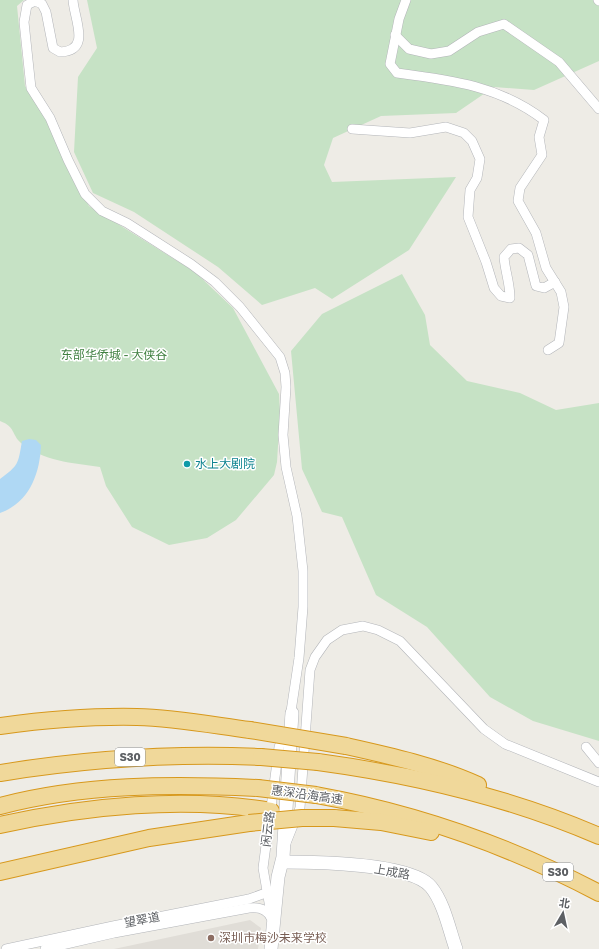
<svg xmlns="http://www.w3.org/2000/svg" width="599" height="949" viewBox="0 0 599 949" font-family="'Golos Text','Noto Sans SC',sans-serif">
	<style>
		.education { fill: #e0ddd7 }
		.green { fill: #c6e2c5 }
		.water { fill: #afd8f4 }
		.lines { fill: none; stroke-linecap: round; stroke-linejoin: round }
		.street-casing { stroke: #b3b5b9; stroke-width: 10 }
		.secondary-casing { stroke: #b2b4b8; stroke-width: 14 }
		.highway-casing { stroke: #d7981c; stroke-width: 18 }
		.street { stroke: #fff; stroke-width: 9 }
		.secondary { stroke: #fff; stroke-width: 13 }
		.highway { stroke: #f0d89a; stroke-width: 16 }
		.highway-bridge-casing { stroke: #d7981c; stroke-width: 18; stroke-linecap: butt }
		.highway-bridge { stroke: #f0d89a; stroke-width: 16 }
		.culture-dot { fill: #0f9aa8; stroke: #fff; stroke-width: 1.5 }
		.education-dot { fill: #8d6e63; stroke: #fff; stroke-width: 1.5 }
		.labels { text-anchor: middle; stroke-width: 3; stroke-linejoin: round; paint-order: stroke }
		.shield { fill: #fff; stroke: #8e9092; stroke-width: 1 }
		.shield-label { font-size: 11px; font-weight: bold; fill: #5d6064 }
		.park-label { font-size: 12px; fill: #408041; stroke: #fff }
		.culture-label { font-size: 12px; fill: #0d838f; stroke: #fff; text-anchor: start }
		.street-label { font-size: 12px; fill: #5d6064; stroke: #fff }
		.education-label { font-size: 12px; fill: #785e54; stroke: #fff; text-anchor: start }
	</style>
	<rect width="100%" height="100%" fill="#eeece6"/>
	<path class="education" d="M 250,920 L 261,928 L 258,949 L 114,949 Z"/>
	<g class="green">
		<path d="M 0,0 L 24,0 L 17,6 L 25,86 L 38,103 L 89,206 L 195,272 L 233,308 L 279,394 L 280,413 L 277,462 L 274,475 L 236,520 L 207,538 L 169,545 L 132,527 L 106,486 L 100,467 C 72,463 43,461 21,443 C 11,434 16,427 0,421 Z"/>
		<path d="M 87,0 L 599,0 L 599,61 L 534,90 L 494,87 L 456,113 L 381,116 L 333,138 L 324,165 L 332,182 L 456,177 L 409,250 L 332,299 L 315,288 L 262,305 L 218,267 L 134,212 L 93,193 L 74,152 L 78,77 L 97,48 Z"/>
		<path d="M 402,274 L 425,315 L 430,345 L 467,381 L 520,393 L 556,410 L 599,403 L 599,741 L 533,721 L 490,697 L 427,627 L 376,595 L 342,517 L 322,512 L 302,469 L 291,351 L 322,314 Z"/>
	</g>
	<path class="water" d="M 29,439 L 36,440 L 41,445 C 40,474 29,503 0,513 L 0,479 C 19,465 18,464 22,441 Z"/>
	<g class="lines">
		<g class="street-casing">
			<g id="street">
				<path d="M 73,0 C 74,19 92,51 60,52 L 53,48 L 46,12 L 42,4 L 35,1 L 27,5 L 24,22 L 31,88 L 50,118 L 68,160 L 85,194 L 102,211 L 127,223 L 191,264 L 215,282 L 240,307 L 280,357 L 285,373 L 286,387 L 283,435 L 286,467 L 297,516 L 303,571 L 303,607 L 299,658 L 290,718"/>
				<path d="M 406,0 L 399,19 L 390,64 L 397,73 C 451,80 500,86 544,120 L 539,137 L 542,155 L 520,188 L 518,201 L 536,233 L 546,268 L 561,292 L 564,307 L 559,343 L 548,350"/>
				<path d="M 598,0 L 599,1"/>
				<path d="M 395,35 L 409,49 L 431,54 L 449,51 L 478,32 L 504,24 L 559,62 L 599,109"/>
				<path d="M 352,129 L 410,133 L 446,127 L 464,133 L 472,141 L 480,159 L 477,178 L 470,190 L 468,217 L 486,262 L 494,288 L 501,296 L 510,298 C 510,283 505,271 504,257 L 511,249 L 519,248 L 528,255 L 536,286 L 544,288 L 555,282"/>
				<path d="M 586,747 L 599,763"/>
				<path d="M 286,843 L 300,808 L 310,670 L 315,657 L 327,640 L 342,630 L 363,626 L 378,630 L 400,641 L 484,729 L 505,744 L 599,782"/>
				<path d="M 271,914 L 263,868 L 279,747 L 285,732"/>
				<path d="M 6,949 L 113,926 L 249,899 L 271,891"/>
				<path d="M 45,949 L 114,933 L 249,908 C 258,907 267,909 271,918"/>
			</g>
		</g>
		<g class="secondary-casing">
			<g id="secondary">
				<path d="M 283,862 C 313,862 412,863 431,887 C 444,903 449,929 456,949"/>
				<path d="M 271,949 L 278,877 L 283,857 L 292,713"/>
			</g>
		</g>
		<g class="highway-casing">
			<g id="highway">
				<path d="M 0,726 C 45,720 91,716 137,717 C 175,718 212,725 250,730"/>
				<path d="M 346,746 C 391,756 436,766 478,785"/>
				<path d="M 318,762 C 414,775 509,797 599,836"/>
				<path d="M 0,773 C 87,759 173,753 261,757"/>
				<path d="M 316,795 C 416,813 510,846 599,893"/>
				<path d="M 0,806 C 83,784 172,784 258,788"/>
				<path d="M 334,818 L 381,822 L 431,832"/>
				<path d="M 0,825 C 85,806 185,796 271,811"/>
				<path d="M 0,872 L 149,838 L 249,823"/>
			</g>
		</g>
		<use href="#street" class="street"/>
		<use href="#secondary" class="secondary"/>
		<use href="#highway" class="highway"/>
		<g class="highway-bridge-casing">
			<g id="highway-bridge">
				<path d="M 250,730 L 346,746"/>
				<path d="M 261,757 L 318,762"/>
				<path d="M 258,788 L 316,795"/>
				<path d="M 249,823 L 302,818 L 334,818"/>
			</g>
		</g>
		<use href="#highway-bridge" class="highway-bridge"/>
	</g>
	<circle class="culture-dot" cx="187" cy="464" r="4"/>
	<circle class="education-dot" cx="211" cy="938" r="4"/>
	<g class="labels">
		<g class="shield">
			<rect x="115" y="748" width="30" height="18" rx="3"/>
			<rect x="543" y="863" width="30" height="18" rx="3"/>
		</g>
		<g class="shield-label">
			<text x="130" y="761">S30</text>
			<text x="558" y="876">S30</text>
		</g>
		<g class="park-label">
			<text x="114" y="359">东部华侨城 - 大侠谷</text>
		</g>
		<g class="culture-label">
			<text x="195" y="468">水上大剧院</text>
		</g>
		<g class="street-label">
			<text transform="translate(307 795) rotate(8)" y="4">惠深沿海高速</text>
			<text transform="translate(268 829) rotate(-83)" y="4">闲云路</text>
			<text transform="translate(392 872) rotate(10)" y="4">上成路</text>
			<text transform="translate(142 920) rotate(-11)" y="4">望翠道</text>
		</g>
		<g class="education-label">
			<text x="219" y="942">深圳市梅沙未来学校</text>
		</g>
	</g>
	<g transform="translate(563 913) rotate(9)" stroke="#ffffff" stroke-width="3" paint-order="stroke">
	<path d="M0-3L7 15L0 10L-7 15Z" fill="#5d6064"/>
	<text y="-6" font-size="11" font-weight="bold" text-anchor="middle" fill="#5d6064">北</text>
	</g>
</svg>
